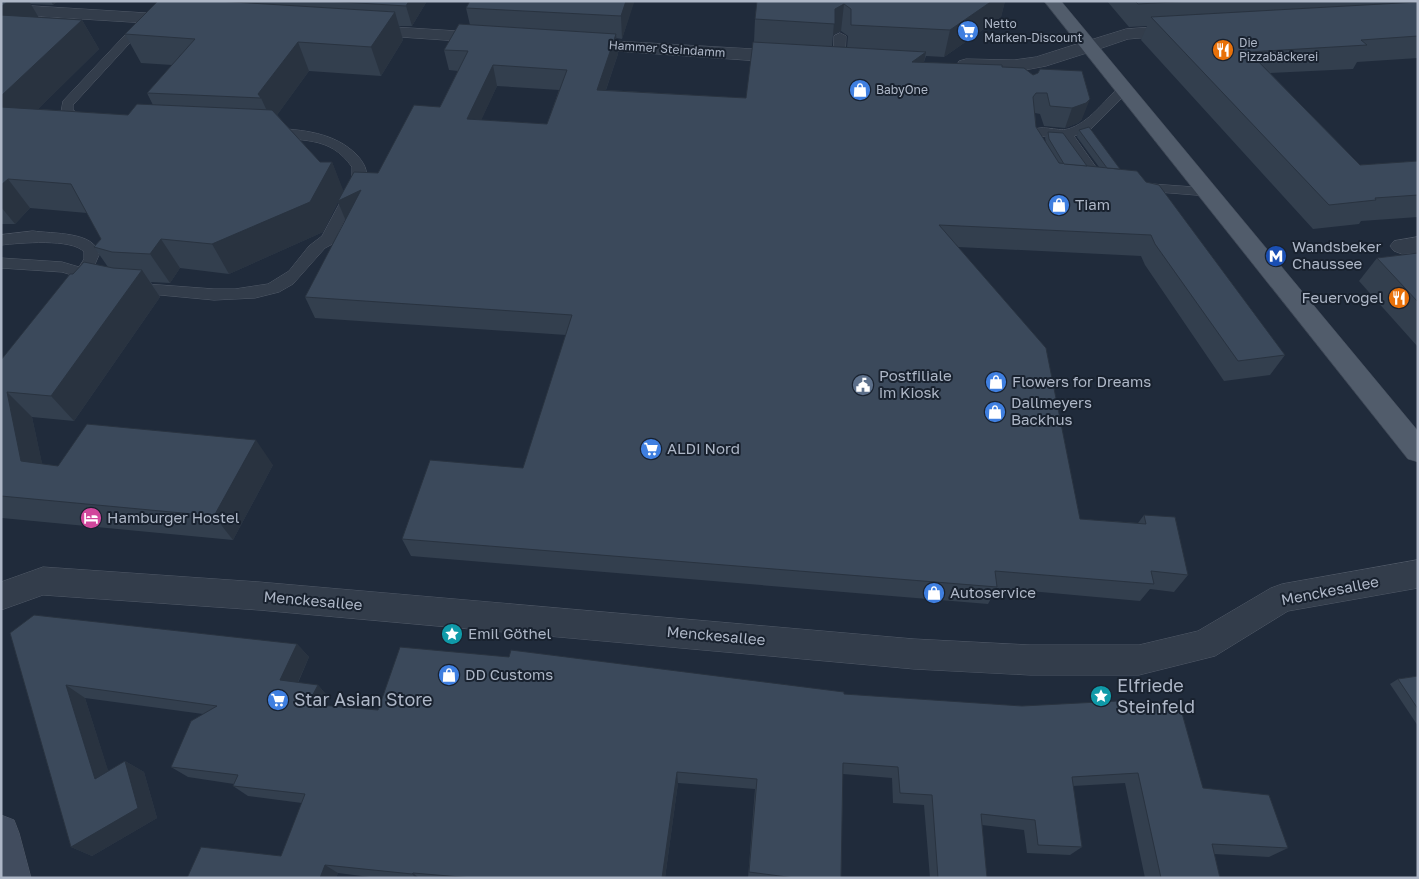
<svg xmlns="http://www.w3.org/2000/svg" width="1419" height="879" viewBox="0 0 1419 879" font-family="'Golos Text',sans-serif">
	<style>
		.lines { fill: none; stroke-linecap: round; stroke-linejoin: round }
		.service-casing { stroke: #515a68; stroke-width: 1 }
		.minor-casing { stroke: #515a68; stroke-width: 1 }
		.tertiary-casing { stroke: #515a68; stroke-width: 1 }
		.secondary-casing { stroke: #515a68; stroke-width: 1 }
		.primary-casing { stroke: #3d4654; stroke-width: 1 }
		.service { fill: #333d4b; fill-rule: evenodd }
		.minor { fill: #333d4b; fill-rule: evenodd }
		.tertiary { fill: #333d4b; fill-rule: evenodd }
		.secondary { fill: #414c5e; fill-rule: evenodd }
		.primary { fill: #515c6b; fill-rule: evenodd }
		.wall { fill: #333f4e; fill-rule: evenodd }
		.shaded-wall { fill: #293340 }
		.building { fill: #3b495b; stroke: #293340; fill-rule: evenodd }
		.labels { text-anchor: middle; stroke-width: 4; stroke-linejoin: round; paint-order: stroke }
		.far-poi-label { font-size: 12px; fill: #aeb7c7; stroke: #19222f; text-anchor: start }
		.far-street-label { font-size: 12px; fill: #aeb7c7; stroke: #19222f }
		.poi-label { font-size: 15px; fill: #aeb7c7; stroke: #19222f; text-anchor: start }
		.street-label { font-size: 15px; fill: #aeb7c7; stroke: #19222f }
		.near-poi-label { font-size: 18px; fill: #aeb7c7; stroke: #19222f; text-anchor: start }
	</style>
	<rect width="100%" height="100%" fill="#202b3b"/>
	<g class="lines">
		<g class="service-casing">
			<g id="service">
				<path d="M 144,18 L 148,19 L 150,21 L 148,23 L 73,105 L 73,110 L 92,122 L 91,125 L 81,125 L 63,115 L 61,112 L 63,101 L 140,19 Z"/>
				<path d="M 840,33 L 846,36 L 845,60 L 839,64 L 833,60 L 834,36 Z"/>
				<path d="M 1124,85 L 1128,86 L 1130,89 L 1128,92 L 1089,131 L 1074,136 L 1108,184 L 1106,187 L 1096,187 L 1062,138 L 1037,136 L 1031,132 C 1039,123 1057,132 1068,129 C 1089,123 1104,101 1120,86 Z"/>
				<path d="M 272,128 C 303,130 334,132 357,155 C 364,163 368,170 366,180 L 338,233 L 342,237 L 340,240 L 325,248 L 293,284 L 279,292 L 255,298 L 214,300 L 128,292 L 125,288 L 128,284 L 133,283 L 214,289 L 235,289 L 268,284 L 289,271 L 309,246 L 322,236 L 352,180 L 352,167 C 329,134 301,143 267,135 L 266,132 L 267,129 Z"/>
				<path d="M 1138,183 L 1208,188 L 1213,189 L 1215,192 L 1213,195 L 1208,196 L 1133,190 L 1131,187 L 1133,184 Z"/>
				<path d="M 33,231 C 52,234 96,231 99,255 L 92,271 L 104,274 L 107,278 L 104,282 L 99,283 L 62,272 L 1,268 L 1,258 L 62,262 L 79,267 L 84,259 L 84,252 C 73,238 19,243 1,245 L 1,235 Z"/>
			</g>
		</g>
		<g class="minor-casing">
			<g id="minor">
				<path d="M 1182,25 L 1188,26 L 1191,30 L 1188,34 L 1128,39 L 1090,52 L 1084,50 L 1081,46 L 1084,42 L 1126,29 Z"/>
				<path d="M 1418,237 L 1418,253 L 1402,254 L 1394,251 L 1390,246 L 1394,241 Z"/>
				<path d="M 1418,560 L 1418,588 L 1288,611 L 1215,656 L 1139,675 L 1030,675 L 914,669 L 259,610 L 43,595 L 1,610 L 1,582 L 43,567 L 259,582 L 914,639 L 1030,645 L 1139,645 L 1198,631 L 1271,588 L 1282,584 Z"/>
			</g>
		</g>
		<g class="tertiary-casing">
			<g id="tertiary">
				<path d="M 1,4 L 179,15 L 185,16 L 188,20 L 185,24 L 179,25 L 1,14 Z"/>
				<path d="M 362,25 L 489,33 L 495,34 L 498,38 L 495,42 L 489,43 L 356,34 L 353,30 L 356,26 Z"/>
				<path d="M 579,39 L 788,51 L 795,53 L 797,57 L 795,61 L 788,63 L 573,48 L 570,44 L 573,40 Z"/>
				<path d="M 1090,40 L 1096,42 L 1099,46 L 1096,50 L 1046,66 L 1014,72 L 966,71 L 959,69 L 957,65 L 959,61 L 966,59 L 1014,60 L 1036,57 Z"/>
			</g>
		</g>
		<g class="secondary-casing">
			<path id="secondary" d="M 1,815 L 14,820 L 19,833 L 31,878 L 1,878 Z"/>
		</g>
		<g class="primary-casing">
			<path id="primary" d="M 1044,1 L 1061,1 L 1418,431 L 1418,462 L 1408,459 Z"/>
		</g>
		<use href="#service" class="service"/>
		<use href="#minor" class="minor"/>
		<use href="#tertiary" class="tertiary"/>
		<use href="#secondary" class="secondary"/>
		<use href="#primary" class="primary"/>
	</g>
	<g class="wall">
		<path d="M 1,1 L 58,1 L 53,5 L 30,4 L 38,17 L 82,20 L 99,49 L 38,109 L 128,115 L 153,105 L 147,93 L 172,65 L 141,63 L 125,34 L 158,1 L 427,1 L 412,26 L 399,26 L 403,40 L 381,76 L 309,71 L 277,115 L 320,162 L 332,162 L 343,191 L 378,173 L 440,107 L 458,71 L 449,70 L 444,50 L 470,25 L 466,8 L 470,1 L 634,1 L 622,39 L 616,38 L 618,54 L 606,90 L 746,98 L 754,42 L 755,19 L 757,1 L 1005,1 L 1001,17 L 944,57 L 926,56 L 924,62 L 1002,67 L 1033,75 L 1038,73 L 1040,69 L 1082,119 L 1078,123 L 1065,128 L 1044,126 L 1040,114 L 1035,113 L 1036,127 L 1046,143 L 1045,138 L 1048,132 L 1087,166 L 1099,167 L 1077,137 L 1079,130 L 1120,169 L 1146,182 L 1285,355 L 1270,375 L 1224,381 L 1145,265 L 1141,256 L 958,247 L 1080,519 L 1138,523 L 1144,515 L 1188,575 L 1174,592 L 1150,589 L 1140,601 L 997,588 L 988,604 L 411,556 L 402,539 L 523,468 L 566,335 L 315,318 L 305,297 L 346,220 L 338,202 L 323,232 L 229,274 L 180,268 L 170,283 L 151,282 L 160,297 L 74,421 L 32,417 L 42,464 L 58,466 L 273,465 L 233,540 L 2,518 L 1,360 L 73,274 L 108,267 L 94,247 L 101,239 L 87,213 L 30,208 L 15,224 L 1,224 ZM 841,31 L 848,36 L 847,47 L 832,46 L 833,35 ZM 497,86 L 559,90 L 547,124 L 481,120 Z"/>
		<path d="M 1107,1 L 1418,1 L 1418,58 L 1357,62 L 1353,69 L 1270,73 L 1360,165 L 1418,161 L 1418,217 L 1361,221 L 1359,224 L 1313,229 L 1141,40 L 1147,26 L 1129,27 Z"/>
		<path d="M 1418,253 L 1418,347 L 1359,281 L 1377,258 Z"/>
		<path d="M 10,633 L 297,644 L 309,657 L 298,683 L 318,685 L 329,698 L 326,706 L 378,710 L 844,694 L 1203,788 L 1288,848 L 1269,857 L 1214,854 L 1220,878 L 1145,878 L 1125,783 L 1073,786 L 1082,847 L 1070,855 L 1027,853 L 1024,830 L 982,825 L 987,878 L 930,878 L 924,805 L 893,803 L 892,778 L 843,774 L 841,878 L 748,878 L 755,789 L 678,783 L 665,878 L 378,878 L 338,873 L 336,878 L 187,878 L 281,856 L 302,803 L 248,796 L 233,786 L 234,784 L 188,777 L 171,767 L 203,714 L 85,698 L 108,771 L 125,761 L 144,772 L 157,818 L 92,856 L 71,847 Z"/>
		<path d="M 1418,676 L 1418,726 L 1390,684 L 1398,679 Z"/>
	</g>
	<g class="shaded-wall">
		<path d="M 8,1 L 29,1 L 39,18 L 1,28 L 1,7 Z"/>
		<path d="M 51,1 L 58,1 L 53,5 Z"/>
		<path d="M 409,1 L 427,1 L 412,26 L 406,6 Z"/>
		<path d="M 626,1 L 634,1 L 634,3 L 622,39 L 621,16 Z"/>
		<path d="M 992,1 L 1005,1 L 1001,17 L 944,57 L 950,30 Z"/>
		<path d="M 844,4 L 841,31 L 833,35 L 835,9 Z"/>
		<path d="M 395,12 L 403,40 L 381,76 L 371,47 Z"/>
		<path d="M 82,20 L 99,49 L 11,136 L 1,122 L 1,96 Z"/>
		<path d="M 616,34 L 618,54 L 599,110 L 597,90 Z"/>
		<path d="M 298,42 L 309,71 L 272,122 L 261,98 L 258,94 Z"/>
		<path d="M 926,52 L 922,72 L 912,62 Z"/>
		<path d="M 493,65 L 497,86 L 472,140 L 467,119 Z"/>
		<path d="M 1090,99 L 1082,119 L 1078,123 L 1065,128 L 1072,108 Z"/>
		<path d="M 332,162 L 344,192 L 361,190 L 346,221 L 338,202 L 323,232 L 229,274 L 212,244 Z"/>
		<path d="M 8,179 L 30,208 L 15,224 L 1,207 L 1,185 Z"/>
		<path d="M 161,239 L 180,268 L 170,283 L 150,254 Z"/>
		<path d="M 142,270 L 160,297 L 74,421 L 51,396 Z"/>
		<path d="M 7,392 L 32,417 L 47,486 L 21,461 Z"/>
		<path d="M 256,440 L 273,465 L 233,540 L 214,516 Z"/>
		<path d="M 297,644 L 309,657 L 293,693 L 280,680 Z"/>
		<path d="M 66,685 L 85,698 L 114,789 L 95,779 Z"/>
		<path d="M 318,685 L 329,698 L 321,717 L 308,704 Z"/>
		<path d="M 125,761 L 144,772 L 157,818 L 92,856 L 71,847 Z"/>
		<path d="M 677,772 L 678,783 L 665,878 L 662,878 Z"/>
		<path d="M 325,865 L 338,873 L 336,878 L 320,878 Z"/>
		<path d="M 413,873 L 419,878 L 416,878 L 412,874 Z"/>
	</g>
	<g class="building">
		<path d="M 1,1 L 8,1 L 1,7 Z"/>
		<path d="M 158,1 L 217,1 L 395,12 L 371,47 L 298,42 L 258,94 L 261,98 L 147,93 L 195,39 L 125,34 Z"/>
		<path d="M 326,1 L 409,1 L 406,6 Z"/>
		<path d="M 470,1 L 626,1 L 621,16 L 466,8 Z"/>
		<path d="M 757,1 L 992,1 L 950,30 L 851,25 L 851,9 L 844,4 L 835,9 L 835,24 L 755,19 Z"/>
		<path d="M 1135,1 L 1192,1 L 1138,4 Z"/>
		<path d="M 1418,2 L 1418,36 L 1361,40 L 1367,45 L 1249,52 L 1360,165 L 1418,161 L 1418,195 L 1375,198 L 1376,200 L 1329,205 L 1151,17 Z"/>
		<path d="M 1,15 L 82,20 L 1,96 Z"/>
		<path d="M 459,24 L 616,34 L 597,90 L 746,98 L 753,42 L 926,52 L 912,62 L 1002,65 L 1002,67 L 1024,68 L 1033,75 L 1038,73 L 1040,69 L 1082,71 L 1090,99 L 1086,103 L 1072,108 L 1050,106 L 1047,93 L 1036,93 L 1033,97 L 1036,127 L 1059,163 L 1137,171 L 1146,182 L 1159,185 L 1285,355 L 1238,361 L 1155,244 L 1151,235 L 939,225 L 1046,348 L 1080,519 L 1146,524 L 1144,515 L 1175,517 L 1188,575 L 1151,571 L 1154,584 L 995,571 L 997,587 L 402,539 L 430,460 L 523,468 L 572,315 L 305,297 L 361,190 L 338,201 L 354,172 L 378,173 L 414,105 L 440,107 L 468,51 L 444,50 ZM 493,65 L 567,70 L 547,124 L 467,119 Z"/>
		<path d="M 137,104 L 272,110 L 320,162 L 332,162 L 310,202 L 212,244 L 161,239 L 150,254 L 112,252 L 94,247 L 101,239 L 71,184 L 8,179 L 1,185 L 1,107 L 128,115 Z"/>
		<path d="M 1089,127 L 1120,169 L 1107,168 L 1079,130 Z"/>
		<path d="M 1048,132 L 1063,133 L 1087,166 L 1064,164 L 1049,139 Z"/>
		<path d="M 1418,253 L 1418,302 L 1377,258 Z"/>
		<path d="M 84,262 L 113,268 L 142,270 L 51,396 L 7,392 L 21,461 L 58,466 L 87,424 L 256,440 L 214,516 L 1,496 L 1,360 L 70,274 L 73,274 Z"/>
		<path d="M 34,615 L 297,644 L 280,680 L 318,685 L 308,704 L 378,710 L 400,647 L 509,657 L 511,650 L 844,692 L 844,694 L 1022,706 L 1118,701 L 1180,706 L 1203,788 L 1269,795 L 1288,848 L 1212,844 L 1220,878 L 1161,878 L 1138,773 L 1072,777 L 1082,847 L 1038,845 L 1035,820 L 981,814 L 987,878 L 938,878 L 932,795 L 900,793 L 898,767 L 843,763 L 841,878 L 795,878 L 749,872 L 757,779 L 677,772 L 662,878 L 473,878 L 413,873 L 412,874 L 325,865 L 320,878 L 187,878 L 201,847 L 281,856 L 305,794 L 233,786 L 238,775 L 171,767 L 191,721 L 217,706 L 66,685 L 95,779 L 125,761 L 138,808 L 71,847 L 10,633 Z"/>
		<path d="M 1418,676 L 1418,709 L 1398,679 Z"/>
	</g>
	<defs>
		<g id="supermarket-disc" transform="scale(1.125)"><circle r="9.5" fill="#3f7fe0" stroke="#19222f"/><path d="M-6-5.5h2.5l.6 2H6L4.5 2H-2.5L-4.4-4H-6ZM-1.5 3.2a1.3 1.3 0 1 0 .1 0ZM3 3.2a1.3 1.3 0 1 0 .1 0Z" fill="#fff"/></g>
		<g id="restaurant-disc" transform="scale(1.125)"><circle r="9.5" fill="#e8710a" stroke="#19222f"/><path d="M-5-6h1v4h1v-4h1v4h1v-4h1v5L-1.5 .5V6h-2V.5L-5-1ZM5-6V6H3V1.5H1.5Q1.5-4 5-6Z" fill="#fff"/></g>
		<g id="shop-disc" transform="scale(1.125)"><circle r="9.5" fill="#3f7fe0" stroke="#19222f"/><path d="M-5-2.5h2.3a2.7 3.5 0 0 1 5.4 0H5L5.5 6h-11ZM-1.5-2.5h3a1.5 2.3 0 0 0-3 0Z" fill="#fff"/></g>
		<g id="metro-disc" transform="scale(1.125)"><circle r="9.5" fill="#1a4fb4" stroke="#19222f"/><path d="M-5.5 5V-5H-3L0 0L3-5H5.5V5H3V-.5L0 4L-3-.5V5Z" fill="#fff"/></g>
		<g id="civic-disc" transform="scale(1.125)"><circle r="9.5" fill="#5c6f8a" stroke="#19222f"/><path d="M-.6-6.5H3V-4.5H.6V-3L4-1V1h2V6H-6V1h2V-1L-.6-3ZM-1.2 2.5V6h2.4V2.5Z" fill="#fff"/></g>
		<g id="hotel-disc" transform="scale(1.125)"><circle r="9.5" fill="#d1479c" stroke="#19222f"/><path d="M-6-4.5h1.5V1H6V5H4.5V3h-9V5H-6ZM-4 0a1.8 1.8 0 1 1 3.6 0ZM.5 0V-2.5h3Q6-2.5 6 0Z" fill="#fff"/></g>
		<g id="sight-disc" transform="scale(1.125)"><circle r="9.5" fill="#0f9aa8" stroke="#19222f"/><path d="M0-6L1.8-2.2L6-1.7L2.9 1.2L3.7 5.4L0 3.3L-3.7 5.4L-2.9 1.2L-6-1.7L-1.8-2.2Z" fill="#fff"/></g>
	</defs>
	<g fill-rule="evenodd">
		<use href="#supermarket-disc" x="968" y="31"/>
		<use href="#restaurant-disc" x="1223" y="50"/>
		<use href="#shop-disc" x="860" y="90"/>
		<use href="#shop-disc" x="1059" y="205"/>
		<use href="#metro-disc" x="1276" y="256"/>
		<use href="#restaurant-disc" x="1399" y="298"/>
		<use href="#shop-disc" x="996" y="382"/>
		<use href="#civic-disc" x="863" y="385"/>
		<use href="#shop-disc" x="995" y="412"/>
		<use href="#supermarket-disc" x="651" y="449"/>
		<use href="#hotel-disc" x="91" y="518"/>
		<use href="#shop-disc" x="934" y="593"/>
		<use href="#sight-disc" x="452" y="634"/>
		<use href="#shop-disc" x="449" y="675"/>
		<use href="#sight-disc" x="1101" y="696"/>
		<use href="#supermarket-disc" x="278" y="700"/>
	</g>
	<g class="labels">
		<g class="far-poi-label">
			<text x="984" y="28">Netto<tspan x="984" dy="14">Marken-Discount</tspan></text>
			<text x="1239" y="47">Die<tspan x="1239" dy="14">Pizzabäckerei</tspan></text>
			<text x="876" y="94">BabyOne</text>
		</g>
		<g class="far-street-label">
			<text transform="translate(667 49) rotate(4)" y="4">Hammer Steindamm</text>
		</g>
		<g class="poi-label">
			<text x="1075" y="210">Tiam</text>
			<text x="1292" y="252">Wandsbeker<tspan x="1292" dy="17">Chaussee</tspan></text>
			<text x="1383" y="303" text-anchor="end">Feuervogel</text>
			<text x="879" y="381">Postfiliale<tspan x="879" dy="17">im Kiosk</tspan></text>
			<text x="1012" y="387">Flowers for Dreams</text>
			<text x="1011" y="408">Dallmeyers<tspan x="1011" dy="17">Backhus</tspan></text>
			<text x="667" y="454">ALDI Nord</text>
			<text x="107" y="523">Hamburger Hostel</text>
			<text x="950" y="598">Autoservice</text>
			<text x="468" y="639">Emil Göthel</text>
			<text x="465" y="680">DD Customs</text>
		</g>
		<g class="street-label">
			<text transform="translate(1330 591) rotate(-11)" y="5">Menckesallee</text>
			<text transform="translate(313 601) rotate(5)" y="5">Menckesallee</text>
			<text transform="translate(716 636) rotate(5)" y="5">Menckesallee</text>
		</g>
		<g class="near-poi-label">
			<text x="1117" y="692">Elfriede<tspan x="1117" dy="21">Steinfeld</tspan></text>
			<text x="294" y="706">Star Asian Store</text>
		</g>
	</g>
	<rect width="1419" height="879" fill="none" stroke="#aeb7c7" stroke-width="5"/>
</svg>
